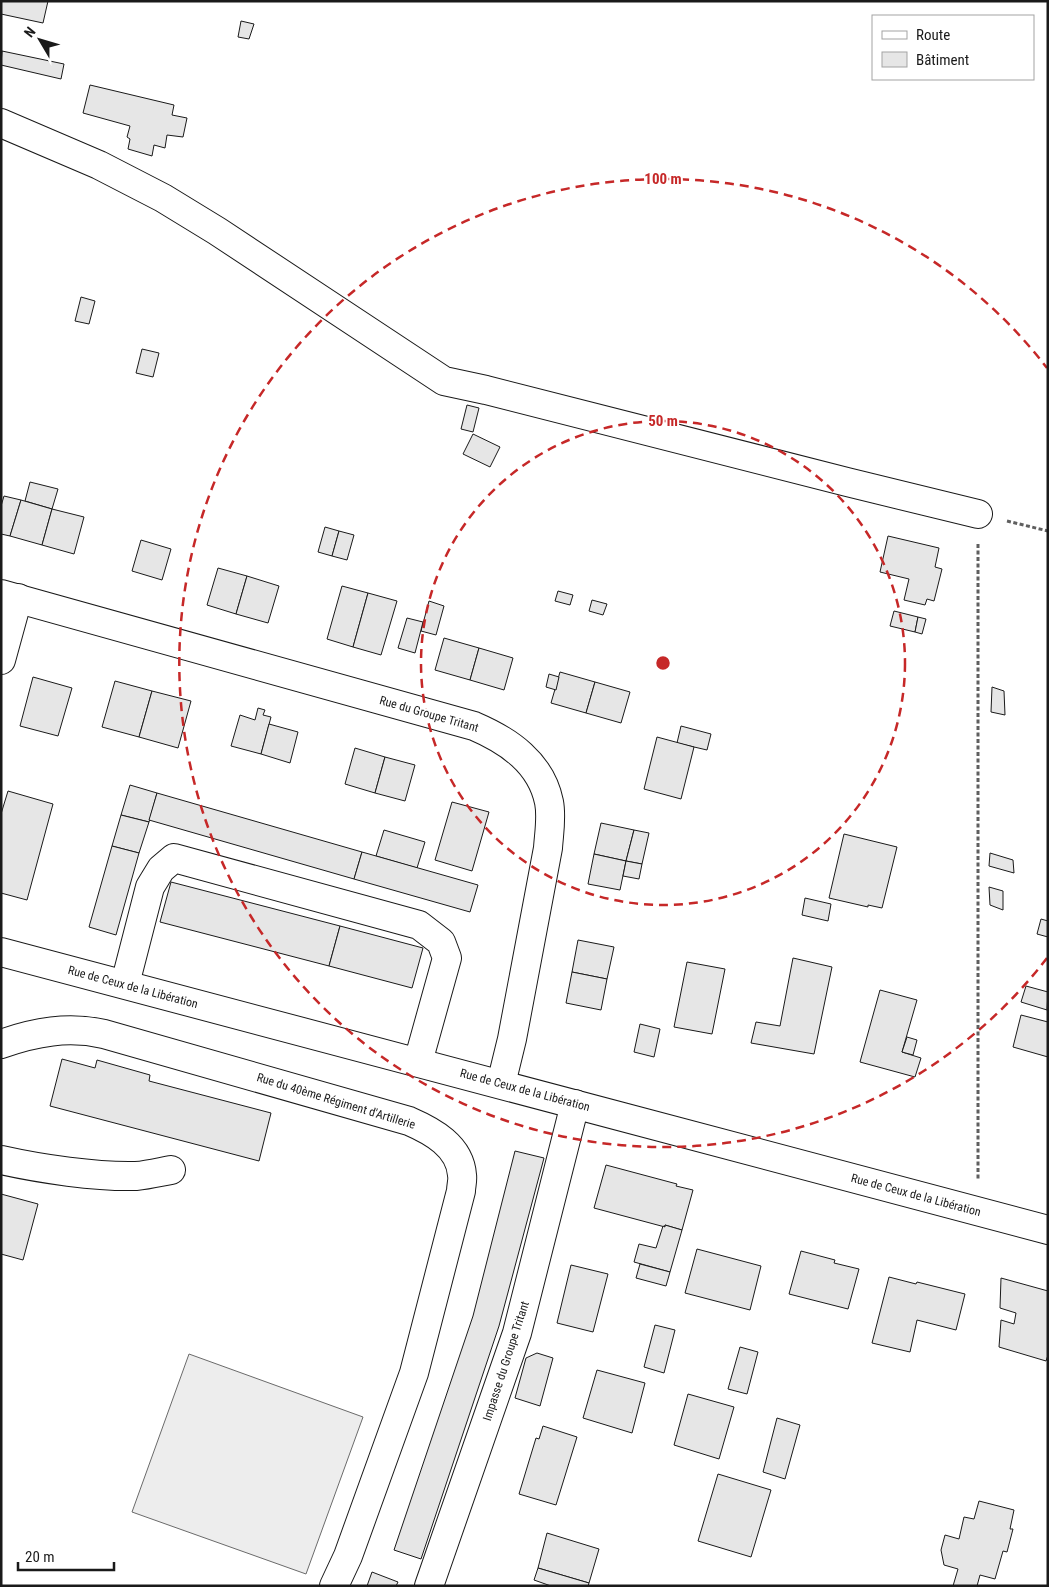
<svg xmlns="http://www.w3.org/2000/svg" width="1049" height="1587" viewBox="0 0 1049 1587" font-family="'Roboto Condensed',sans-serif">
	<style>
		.built { fill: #ededed; stroke: #6a6a6a }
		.building { fill: #e6e6e6; stroke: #1a1a1a }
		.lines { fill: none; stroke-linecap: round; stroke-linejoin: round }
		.minor-casing { stroke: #1a1a1a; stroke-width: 30 }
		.path { stroke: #5f5f5f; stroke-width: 3; stroke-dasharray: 4 2.5; stroke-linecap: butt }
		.minor { stroke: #fff; stroke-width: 28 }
		.ring { fill: none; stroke: #c62828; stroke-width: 2.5; stroke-dasharray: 9 6 }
		.labels { text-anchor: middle; stroke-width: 4; stroke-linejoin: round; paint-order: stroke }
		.street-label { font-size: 12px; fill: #1a1a1a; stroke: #fff }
		.centre { fill: #c62828; stroke: #fff; stroke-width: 2.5 }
		.ring-label { font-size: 15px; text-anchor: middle; font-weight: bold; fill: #c62828; stroke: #fff; stroke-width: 4; stroke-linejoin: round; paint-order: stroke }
	</style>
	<rect width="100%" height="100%" fill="#fff"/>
	<path class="built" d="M 189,1354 L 363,1417 L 306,1574 L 132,1512 Z"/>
	<g class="building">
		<path d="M 1,1 L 48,1 L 43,23 L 1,14 Z"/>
		<path d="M 241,21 L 254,24 L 249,39 L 238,37 Z"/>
		<path d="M 2,51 L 64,64 L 61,79 L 1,65 Z"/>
		<path d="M 90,85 L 174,105 L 172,115 L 187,118 L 183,137 L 167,135 L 165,148 L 154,145 L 152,156 L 128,149 L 130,139 L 127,137 L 130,126 L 83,113 Z"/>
		<path d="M 81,297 L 95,301 L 89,324 L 75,321 Z"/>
		<path d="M 142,349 L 159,353 L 153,377 L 136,373 Z"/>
		<path d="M 467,405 L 479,408 L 473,432 L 461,429 Z"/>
		<path d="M 473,434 L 500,447 L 490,467 L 463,454 Z"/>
		<path d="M 30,482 L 58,489 L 52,509 L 25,501 Z"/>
		<path d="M 4,496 L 21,500 L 10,536 L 1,534 L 1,506 Z"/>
		<path d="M 21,500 L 52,509 L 42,545 L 10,536 Z"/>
		<path d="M 52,509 L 84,517 L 74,554 L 42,545 Z"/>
		<path d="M 325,527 L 339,531 L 332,556 L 318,552 Z"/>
		<path d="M 339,531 L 354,535 L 347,560 L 332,556 Z"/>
		<path d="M 888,536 L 939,548 L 935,567 L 942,569 L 934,601 L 927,599 L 925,605 L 904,600 L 909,579 L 880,572 Z"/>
		<path d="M 141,540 L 171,549 L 162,580 L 132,571 Z"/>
		<path d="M 218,568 L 247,576 L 236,614 L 207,605 Z"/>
		<path d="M 247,576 L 279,586 L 268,623 L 236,614 Z"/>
		<path d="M 342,586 L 368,593 L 353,647 L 327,639 Z"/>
		<path d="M 558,591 L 573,595 L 570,605 L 555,601 Z"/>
		<path d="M 368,593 L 397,601 L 381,655 L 353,647 Z"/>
		<path d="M 592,600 L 607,604 L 603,615 L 589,611 Z"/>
		<path d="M 429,601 L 444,606 L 436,635 L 421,631 Z"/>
		<path d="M 894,611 L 918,617 L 915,632 L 890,626 Z"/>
		<path d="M 918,617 L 926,619 L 922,634 L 915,632 Z"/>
		<path d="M 407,618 L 423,622 L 415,653 L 398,648 Z"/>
		<path d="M 444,638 L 479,648 L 470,680 L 435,670 Z"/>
		<path d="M 479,648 L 513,658 L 504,690 L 470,680 Z"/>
		<path d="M 560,672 L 595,682 L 586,713 L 551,703 Z"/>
		<path d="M 549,674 L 559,677 L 556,690 L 546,687 Z"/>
		<path d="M 33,677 L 72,688 L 58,736 L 20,726 Z"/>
		<path d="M 115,681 L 152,691 L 139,737 L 102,727 Z"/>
		<path d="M 595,682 L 630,692 L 621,723 L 586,713 Z"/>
		<path d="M 992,687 L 1004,691 L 1005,715 L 991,712 Z"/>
		<path d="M 152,691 L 191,701 L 178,748 L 139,737 Z"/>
		<path d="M 258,708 L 265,710 L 263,715 L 271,717 L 261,754 L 231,746 L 240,715 L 255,720 Z"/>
		<path d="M 269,724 L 298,732 L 290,763 L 261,754 Z"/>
		<path d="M 681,726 L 711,734 L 707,750 L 677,743 Z"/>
		<path d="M 657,737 L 694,747 L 681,799 L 644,789 Z"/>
		<path d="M 355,748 L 385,757 L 375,793 L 345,784 Z"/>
		<path d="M 385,757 L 415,765 L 405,801 L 375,793 Z"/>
		<path d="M 130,785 L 157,793 L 149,822 L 121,815 Z"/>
		<path d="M 8,791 L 53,804 L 27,900 L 1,893 L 1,814 Z"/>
		<path d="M 157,793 L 362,852 L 354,879 L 149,820 Z"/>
		<path d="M 452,802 L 489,812 L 472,871 L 435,860 Z"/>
		<path d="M 121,815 L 149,822 L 139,853 L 112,846 Z"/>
		<path d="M 601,823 L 634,830 L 626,861 L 594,854 Z"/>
		<path d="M 384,830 L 425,842 L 417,868 L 376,856 Z"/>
		<path d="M 634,830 L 649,833 L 642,864 L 626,861 Z"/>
		<path d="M 844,834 L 897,847 L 882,908 L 868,905 L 868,907 L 829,898 Z"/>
		<path d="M 112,846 L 139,853 L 116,935 L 89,927 Z"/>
		<path d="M 362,852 L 478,885 L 470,912 L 354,879 Z"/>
		<path d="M 990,853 L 1013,860 L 1014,873 L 989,866 Z"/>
		<path d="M 594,854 L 626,861 L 620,890 L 588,884 Z"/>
		<path d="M 626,861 L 642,864 L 639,879 L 623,876 Z"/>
		<path d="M 171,882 L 340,926 L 329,966 L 160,922 Z"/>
		<path d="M 989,887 L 1003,891 L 1003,910 L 990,905 Z"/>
		<path d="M 805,898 L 831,904 L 828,921 L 802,915 Z"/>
		<path d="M 1041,919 L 1048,921 L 1048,937 L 1037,934 Z"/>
		<path d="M 340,926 L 423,948 L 412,988 L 329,966 Z"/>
		<path d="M 578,940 L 614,947 L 607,979 L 572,972 Z"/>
		<path d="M 793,958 L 832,967 L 814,1054 L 751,1043 L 756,1022 L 780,1026 Z"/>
		<path d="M 687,962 L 725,969 L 712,1034 L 674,1027 Z"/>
		<path d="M 572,972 L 607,979 L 601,1010 L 566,1003 Z"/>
		<path d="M 1026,986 L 1048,992 L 1047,1010 L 1021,1002 Z"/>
		<path d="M 880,990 L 917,1000 L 902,1052 L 921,1058 L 915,1077 L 860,1062 Z"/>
		<path d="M 1021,1015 L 1048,1022 L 1048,1057 L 1013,1047 Z"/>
		<path d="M 640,1024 L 660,1029 L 654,1057 L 634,1052 Z"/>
		<path d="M 907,1037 L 917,1040 L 913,1055 L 902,1052 Z"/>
		<path d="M 62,1059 L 95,1068 L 97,1060 L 150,1075 L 149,1081 L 271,1113 L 259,1161 L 50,1106 Z"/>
		<path d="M 515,1151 L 544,1158 L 499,1326 L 421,1559 L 394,1550 L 473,1316 Z"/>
		<path d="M 606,1165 L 677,1184 L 676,1186 L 693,1190 L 682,1230 L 665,1225 L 665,1227 L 594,1208 Z"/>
		<path d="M 1,1194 L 38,1204 L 23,1260 L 1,1254 Z"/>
		<path d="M 665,1225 L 682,1230 L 670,1272 L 634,1262 L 639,1244 L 656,1248 L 663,1226 L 665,1227 Z"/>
		<path d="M 697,1249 L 761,1266 L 750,1310 L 685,1293 Z"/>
		<path d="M 801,1251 L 835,1260 L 834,1263 L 859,1269 L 848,1309 L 789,1294 Z"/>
		<path d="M 640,1264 L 670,1272 L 666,1286 L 636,1278 Z"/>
		<path d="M 571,1265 L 608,1274 L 593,1332 L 557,1323 Z"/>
		<path d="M 889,1277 L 916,1284 L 917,1282 L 965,1294 L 956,1330 L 917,1320 L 910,1352 L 872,1343 Z"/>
		<path d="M 1001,1278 L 1048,1291 L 1048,1355 L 1046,1361 L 999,1347 L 1001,1320 L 1014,1324 L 1016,1313 L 1000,1308 Z"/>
		<path d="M 655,1325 L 675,1330 L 664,1373 L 644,1367 Z"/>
		<path d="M 740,1347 L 758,1352 L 747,1394 L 728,1389 Z"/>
		<path d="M 537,1353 L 553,1358 L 540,1406 L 515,1398 L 526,1358 Z"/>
		<path d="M 597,1370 L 645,1383 L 632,1433 L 583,1418 Z"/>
		<path d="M 688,1394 L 734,1407 L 719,1459 L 674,1445 Z"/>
		<path d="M 777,1418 L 800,1425 L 785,1479 L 763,1472 Z"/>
		<path d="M 543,1426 L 577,1437 L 556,1505 L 519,1494 L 536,1438 L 539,1439 Z"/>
		<path d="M 718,1474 L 771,1490 L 751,1557 L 698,1541 Z"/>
		<path d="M 979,1501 L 1014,1510 L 1010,1529 L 1013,1529 L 1007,1552 L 1003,1551 L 995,1579 L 980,1575 L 977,1586 L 953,1586 L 958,1569 L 944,1565 L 941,1550 L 945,1535 L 959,1539 L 964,1517 L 974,1519 Z"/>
		<path d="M 547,1533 L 599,1549 L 589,1583 L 538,1568 Z"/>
		<path d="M 538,1568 L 589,1583 L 588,1586 L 551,1586 L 534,1580 Z"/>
		<path d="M 372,1572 L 398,1582 L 396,1586 L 367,1586 Z"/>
	</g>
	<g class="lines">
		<g class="minor-casing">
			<g id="minor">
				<path d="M 1,123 L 99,165 L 163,198 L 217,231 L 444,381 L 486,390 L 847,482 L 978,514"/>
				<path d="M 1,594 L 474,726 C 509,741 541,763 549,802 C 552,817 549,833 548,848 L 512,1039 L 501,1084"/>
				<path d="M 1,660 L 18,598"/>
				<path d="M 1,952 L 1048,1230"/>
				<path d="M 125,984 L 150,887 L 161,869 L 174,858 L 419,925 L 441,942 L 447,958 L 418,1062"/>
				<path d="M 1,1044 C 35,1032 68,1026 104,1034 L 409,1121 C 432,1131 460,1146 462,1175 C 463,1180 461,1186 461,1191 L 414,1373 L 348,1556 L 334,1586"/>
				<path d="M 1,1160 C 41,1169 96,1177 136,1176 C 148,1175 160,1172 171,1170"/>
				<path d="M 429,1586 L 517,1333 L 575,1104"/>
			</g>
		</g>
		<g class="path">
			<path d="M 1007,521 L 1048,531"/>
			<path d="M 978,544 L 978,1181"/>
		</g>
		<use href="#minor" class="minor"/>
	</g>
	<g class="ring">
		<circle cx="663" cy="663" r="242"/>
		<path d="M1047 958A484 484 0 1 1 1047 368"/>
	</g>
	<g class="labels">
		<g class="street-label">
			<text transform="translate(429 714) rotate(16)" y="4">Rue du Groupe Tritant</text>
			<text transform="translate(133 987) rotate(15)" y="4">Rue de Ceux de la Libération</text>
			<text transform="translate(525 1090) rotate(15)" y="4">Rue de Ceux de la Libération</text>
			<text transform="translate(336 1101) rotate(17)" y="4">Rue du 40ème Régiment d'Artillerie</text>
			<text transform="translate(916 1195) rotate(15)" y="4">Rue de Ceux de la Libération</text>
			<text transform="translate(506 1361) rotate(-72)" y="4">Impasse du Groupe Tritant</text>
		</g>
	</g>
	<circle cx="663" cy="663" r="8" class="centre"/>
	<g class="ring-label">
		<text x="663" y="184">100 m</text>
		<text x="663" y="426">50 m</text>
	</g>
	<rect width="1049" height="1587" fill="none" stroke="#1a1a1a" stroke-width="5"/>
	<rect x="872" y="15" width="162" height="65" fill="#ffffff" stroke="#a3a3a3"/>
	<rect x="882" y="31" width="25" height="8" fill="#ffffff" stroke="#a3a3a3"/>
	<text x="916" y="40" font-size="15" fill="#1a1a1a">Route</text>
	<rect x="882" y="52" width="25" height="15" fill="#e6e6e6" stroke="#a3a3a3"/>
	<text x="916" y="65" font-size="15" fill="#1a1a1a">Bâtiment</text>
	<g transform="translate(40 40) rotate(308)" stroke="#ffffff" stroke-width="4" paint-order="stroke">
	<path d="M0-4L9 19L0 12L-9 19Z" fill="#1a1a1a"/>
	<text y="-8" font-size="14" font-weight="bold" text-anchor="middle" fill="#1a1a1a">N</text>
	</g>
	<path d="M18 1562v8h96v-8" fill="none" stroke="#1a1a1a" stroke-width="2.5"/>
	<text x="25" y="1562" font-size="15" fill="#1a1a1a" stroke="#ffffff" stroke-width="4" paint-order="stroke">20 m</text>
</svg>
